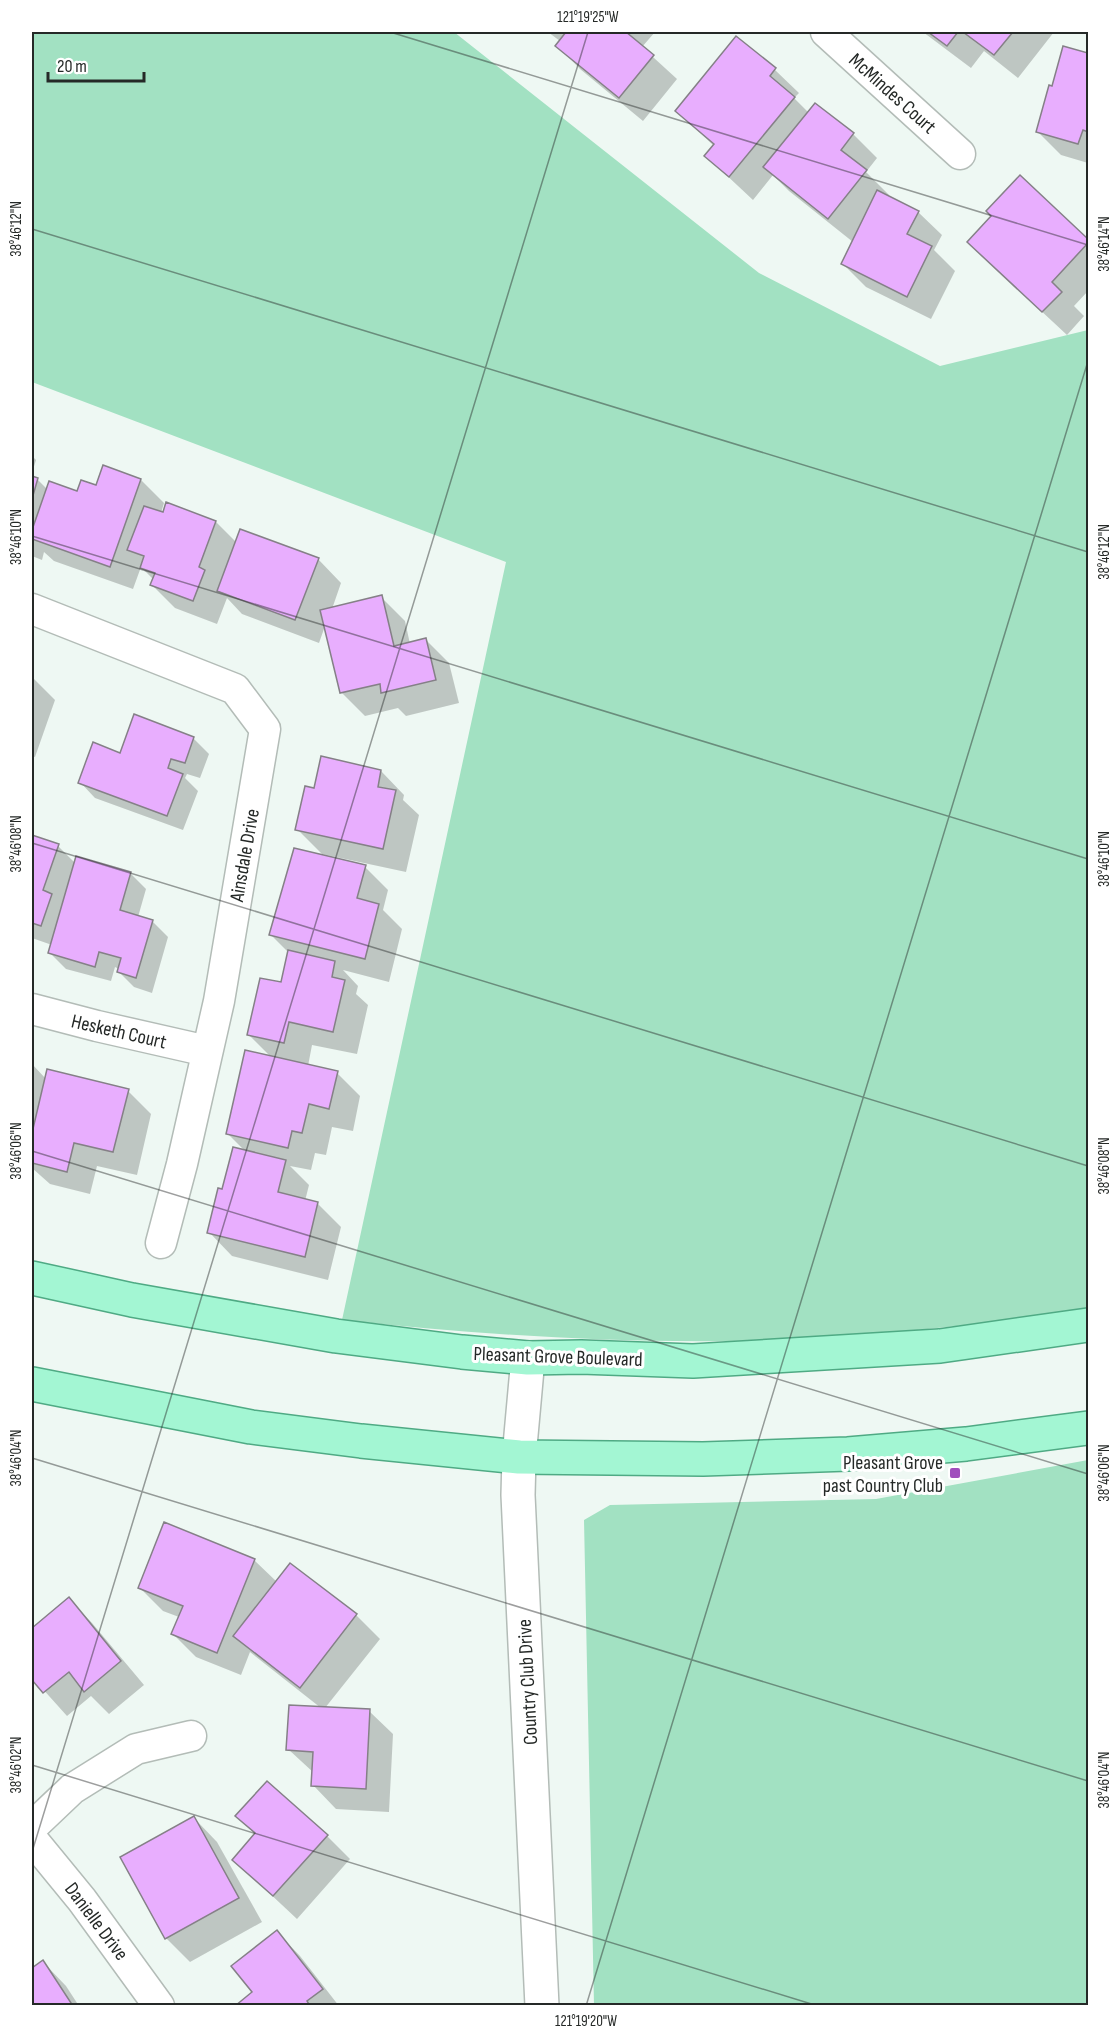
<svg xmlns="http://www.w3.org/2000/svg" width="1120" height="2037" viewBox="0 0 1120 2037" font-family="'Sofia Sans Condensed',sans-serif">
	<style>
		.green { fill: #a2e1c2 }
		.shadow { fill: #0003 }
		.building { fill: #e8aefe; stroke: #858087; stroke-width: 1.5 }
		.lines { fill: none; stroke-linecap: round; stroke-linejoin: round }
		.minor-casing { stroke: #b3bcb7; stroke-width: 33 }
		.tertiary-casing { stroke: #b3bcb7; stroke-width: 36 }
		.primary-casing { stroke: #4faa84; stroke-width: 36 }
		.minor { stroke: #fff; stroke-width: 30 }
		.tertiary { stroke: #fff; stroke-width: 33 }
		.primary { stroke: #a3f6d3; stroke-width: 33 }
		.ticks { fill: none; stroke: #252927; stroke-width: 1.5; stroke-opacity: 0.45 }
		.poi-dot { fill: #a04dbd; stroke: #fff; stroke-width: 2 }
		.labels { text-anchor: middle; stroke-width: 6; stroke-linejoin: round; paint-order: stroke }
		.street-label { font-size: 20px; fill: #252927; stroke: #fff }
		.poi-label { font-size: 20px; fill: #252927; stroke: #fff; text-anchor: end }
		.neatline { fill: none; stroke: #252927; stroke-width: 2 }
		.ticks-label { font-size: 15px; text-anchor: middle; fill: #252927 }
	</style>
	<rect width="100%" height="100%" fill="#eef8f3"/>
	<g class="green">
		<path d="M 32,32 L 454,32 L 759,273 L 940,366 L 1088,330 L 1088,1308 C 972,1326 854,1339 736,1341 C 604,1343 473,1334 342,1320 L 506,562 L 32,382 Z"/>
		<path d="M 1088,1460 L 1088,2005 L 594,2005 L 584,1520 L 610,1505 L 876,1499 Z"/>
	</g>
	<g class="shadow">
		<path d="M 548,32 L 655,32 L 642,47 L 677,79 L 643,121 L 580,69 L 557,45 L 560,41 Z"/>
		<path d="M 923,32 L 1054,32 L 1018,78 L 984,51 L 971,68 Z"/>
		<path d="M 736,38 L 775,70 L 799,93 L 794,98 L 809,113 L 815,105 L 853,134 L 877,158 L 866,172 L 889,195 L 888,197 L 918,212 L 942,235 L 934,250 L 955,271 L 931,319 L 866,287 L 843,264 L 853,242 L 789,191 L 773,175 L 753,200 L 706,156 L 714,146 L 677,111 Z"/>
		<path d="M 1064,48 L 1088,54 L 1088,163 L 1061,155 L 1037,131 Z"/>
		<path d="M 1020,177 L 1088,241 L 1088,291 L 1074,306 L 1084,316 L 1067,335 L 992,265 L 993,216 Z"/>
		<path d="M 32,456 L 36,460 L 32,473 Z"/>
		<path d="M 32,477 L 38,480 L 47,489 L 78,493 L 97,487 L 141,480 L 164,503 L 161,513 L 216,522 L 237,543 L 318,559 L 341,583 L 332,609 L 381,597 L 405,621 L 410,644 L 426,640 L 449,663 L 459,703 L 406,716 L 398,708 L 365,716 L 341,692 L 325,626 L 319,643 L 242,614 L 227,598 L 217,624 L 175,608 L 152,585 L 154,580 L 141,567 L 133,589 L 54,561 L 44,552 L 42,560 L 32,556 Z"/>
		<path d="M 32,677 L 55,700 L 35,757 L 32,756 Z"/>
		<path d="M 193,738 L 209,754 L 200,778 L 187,774 L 185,778 L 198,791 L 183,830 L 95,798 L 80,782 Z"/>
		<path d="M 381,771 L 404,795 L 403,800 L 419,815 L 406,872 L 322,854 L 297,829 L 315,789 Z"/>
		<path d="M 32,837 L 58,846 L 76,864 L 130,873 L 146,889 L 138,917 L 152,921 L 168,937 L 152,993 L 134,987 L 118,971 L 119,969 L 115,967 L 111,981 L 66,969 L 50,953 L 52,945 L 32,938 Z"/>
		<path d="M 365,867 L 388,890 L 383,910 L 402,929 L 389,982 L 343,970 L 358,986 L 356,994 L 368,1005 L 357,1054 L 312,1045 L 308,1066 L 337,1073 L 360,1096 L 353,1131 L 332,1127 L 326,1155 L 315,1153 L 311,1170 L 290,1166 L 309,1185 L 305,1201 L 318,1204 L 341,1227 L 328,1280 L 232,1256 L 209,1232 L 224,1191 L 245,1151 L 227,1133 L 272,1058 L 249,1035 L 282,984 L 289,953 L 271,935 L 282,891 Z"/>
		<path d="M 32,1064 L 46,1079 L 128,1091 L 151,1114 L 137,1175 L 97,1166 L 90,1194 L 50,1184 L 32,1168 Z"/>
		<path d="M 254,1560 L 277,1582 L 290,1565 L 356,1615 L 380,1639 L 325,1708 L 369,1711 L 393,1734 L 389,1812 L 336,1809 L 313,1785 L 314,1773 L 288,1749 L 321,1708 L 250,1652 L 241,1675 L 196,1657 L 173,1634 L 179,1617 L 163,1611 L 140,1588 Z"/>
		<path d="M 69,1599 L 92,1623 L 144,1685 L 109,1714 L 91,1696 L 67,1716 L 32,1677 L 32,1630 Z"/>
		<path d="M 237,1816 L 327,1836 L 350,1859 L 297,1919 L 234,1860 L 256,1835 Z"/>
		<path d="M 194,1818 L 217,1842 L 262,1922 L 190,1962 L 166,1938 Z"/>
		<path d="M 277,1932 L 300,1956 L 339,2006 L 238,2006 L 254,1993 Z"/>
		<path d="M 43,1962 L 66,1986 L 79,2006 L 32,2006 L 32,1970 Z"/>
	</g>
	<g class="building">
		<path d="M 566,32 L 626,32 L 654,55 L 619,98 L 555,46 Z"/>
		<path d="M 928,32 L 958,32 L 947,46 Z"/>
		<path d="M 963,32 L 1013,32 L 994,55 Z"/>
		<path d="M 736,36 L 776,68 L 770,76 L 795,97 L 729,177 L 704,156 L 714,144 L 675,111 Z"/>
		<path d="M 1063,46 L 1088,53 L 1088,132 L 1083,130 L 1078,144 L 1036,132 L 1049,85 L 1052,86 Z"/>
		<path d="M 815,103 L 854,133 L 841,150 L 867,170 L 828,219 L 763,167 Z"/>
		<path d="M 1020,175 L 1088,239 L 1088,243 L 1052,282 L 1062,292 L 1042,312 L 967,242 L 991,216 L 986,211 Z"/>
		<path d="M 877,190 L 919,211 L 907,234 L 932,246 L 907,297 L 841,264 Z"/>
		<path d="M 103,465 L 141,479 L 110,567 L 32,539 L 32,530 L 49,481 L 77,491 L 81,480 L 96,485 Z"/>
		<path d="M 32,476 L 38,478 L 32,499 Z"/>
		<path d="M 166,502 L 216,521 L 199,567 L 205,570 L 193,601 L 150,585 L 155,573 L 140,568 L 144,556 L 127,550 L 144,506 L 163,512 Z"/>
		<path d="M 240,529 L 319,558 L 295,620 L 217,591 Z"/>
		<path d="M 382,595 L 394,646 L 426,638 L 436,680 L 381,693 L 380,684 L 340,693 L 320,610 Z"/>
		<path d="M 134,714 L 194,737 L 185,763 L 171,759 L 168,768 L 183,774 L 167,816 L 78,783 L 93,742 L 120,753 Z"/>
		<path d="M 321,756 L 381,770 L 378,787 L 396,790 L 383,849 L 295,830 L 305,786 L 314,788 Z"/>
		<path d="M 32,835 L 59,844 L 43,890 L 52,894 L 41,926 L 32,923 Z"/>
		<path d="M 294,848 L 366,865 L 357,898 L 379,904 L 365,959 L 269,935 Z"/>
		<path d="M 76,856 L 131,872 L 120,910 L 153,920 L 136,978 L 117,972 L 121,958 L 99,952 L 95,967 L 48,953 Z"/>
		<path d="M 288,950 L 335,961 L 332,977 L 345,980 L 333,1032 L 289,1022 L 284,1043 L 247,1035 L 260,978 L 281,982 Z"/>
		<path d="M 245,1050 L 338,1071 L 329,1109 L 309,1104 L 302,1133 L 292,1131 L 288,1148 L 226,1134 Z"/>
		<path d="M 47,1069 L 129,1089 L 113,1152 L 74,1143 L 67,1172 L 32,1163 L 32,1133 Z"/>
		<path d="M 233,1147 L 286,1160 L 278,1192 L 318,1202 L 305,1257 L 207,1233 L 218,1188 L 222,1189 Z"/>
		<path d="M 164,1522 L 255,1559 L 217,1653 L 171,1634 L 183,1606 L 138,1588 Z"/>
		<path d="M 290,1563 L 357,1614 L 300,1688 L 233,1636 Z"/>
		<path d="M 69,1597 L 121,1661 L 84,1692 L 69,1672 L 43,1693 L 32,1680 L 32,1628 Z"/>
		<path d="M 289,1705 L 370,1709 L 366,1789 L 311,1786 L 313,1752 L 286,1750 Z"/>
		<path d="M 267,1781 L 328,1835 L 273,1896 L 232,1860 L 255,1833 L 235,1816 Z"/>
		<path d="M 194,1816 L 239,1898 L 165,1939 L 120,1857 Z"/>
		<path d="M 277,1930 L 323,1989 L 307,2001 L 310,2006 L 235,2006 L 252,1992 L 231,1966 Z"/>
		<path d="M 43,1960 L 73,2006 L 32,2006 L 32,1968 Z"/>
	</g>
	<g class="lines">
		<g class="minor-casing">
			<g id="minor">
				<path d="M 826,32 L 960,154"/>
				<path d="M 32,609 L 235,689 L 265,729 L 219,1001 L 182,1164 L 161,1243"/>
				<path d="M 32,1009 L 97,1026 L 207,1051"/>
				<path d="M 32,1827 L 72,1789 L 136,1749 L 191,1736"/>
				<path d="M 32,1839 L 82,1900 L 159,2006"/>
			</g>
		</g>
		<g class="tertiary-casing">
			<path id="tertiary" d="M 528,1358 L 519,1457 L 518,1495 L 542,2006"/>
		</g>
		<g class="primary-casing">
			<g id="primary">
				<path d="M 32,1278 L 132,1300 L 336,1336 L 462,1352 L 528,1358 L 581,1357 L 693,1361 L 940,1346 L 1088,1325"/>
				<path d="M 32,1384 L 251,1427 L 361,1441 L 519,1457 L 703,1459 L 848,1454 L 966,1444 L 1088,1428"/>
			</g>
		</g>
		<use href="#minor" class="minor"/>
		<use href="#tertiary" class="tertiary"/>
		<use href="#primary" class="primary"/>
	</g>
	<path class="ticks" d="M 390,32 L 1088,245M 32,229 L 1088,552M 32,536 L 1088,859M 32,843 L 1088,1166M 32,1151 L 1088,1474M 32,1458 L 1088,1781M 32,1765 L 818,2006M 32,1852 L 588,32M 586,2006 L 1088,361"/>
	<rect class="poi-dot" x="949" y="1467" width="12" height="12" rx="3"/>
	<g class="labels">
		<g class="street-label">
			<text transform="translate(893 93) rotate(42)" y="7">McMindes Court</text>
			<text transform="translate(244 855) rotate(-80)" y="7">Ainsdale Drive</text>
			<text transform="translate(119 1031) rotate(13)" y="7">Hesketh Court</text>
			<text transform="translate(558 1356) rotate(2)" y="7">Pleasant Grove Boulevard</text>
			<text transform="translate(527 1682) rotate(-93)" y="7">Country Club Drive</text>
			<text transform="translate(97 1921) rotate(53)" y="7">Danielle Drive</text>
		</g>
		<g class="poi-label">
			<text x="943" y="1469">Pleasant Grove<tspan x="943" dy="23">past Country Club</tspan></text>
		</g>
	</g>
	<rect width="1120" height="2037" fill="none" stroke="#ffffff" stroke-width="66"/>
	<path d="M48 72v9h96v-9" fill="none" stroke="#252927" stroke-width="3"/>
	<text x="57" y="72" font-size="18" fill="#252927" stroke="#ffffff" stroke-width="4.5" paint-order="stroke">20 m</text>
	<rect x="33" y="33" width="1054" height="1971" class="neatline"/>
	<g class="ticks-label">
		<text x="588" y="22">121°19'25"W</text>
		<text transform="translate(16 229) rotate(-90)" y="5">38°46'12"N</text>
		<text transform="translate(1104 244) rotate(-90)" y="5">38°46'14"N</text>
		<text transform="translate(16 537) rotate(-90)" y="5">38°46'10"N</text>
		<text transform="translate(1104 552) rotate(-90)" y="5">38°46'12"N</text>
		<text transform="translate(16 844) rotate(-90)" y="5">38°46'08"N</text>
		<text transform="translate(1104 859) rotate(-90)" y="5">38°46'10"N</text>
		<text transform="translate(16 1151) rotate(-90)" y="5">38°46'06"N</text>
		<text transform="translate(1104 1166) rotate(-90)" y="5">38°46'08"N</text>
		<text transform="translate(16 1458) rotate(-90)" y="5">38°46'04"N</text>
		<text transform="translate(1104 1473) rotate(-90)" y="5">38°46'06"N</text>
		<text transform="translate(16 1765) rotate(-90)" y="5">38°46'02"N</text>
		<text transform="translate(1104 1780) rotate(-90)" y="5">38°46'04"N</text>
		<text x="586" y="2026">121°19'20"W</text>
	</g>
</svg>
